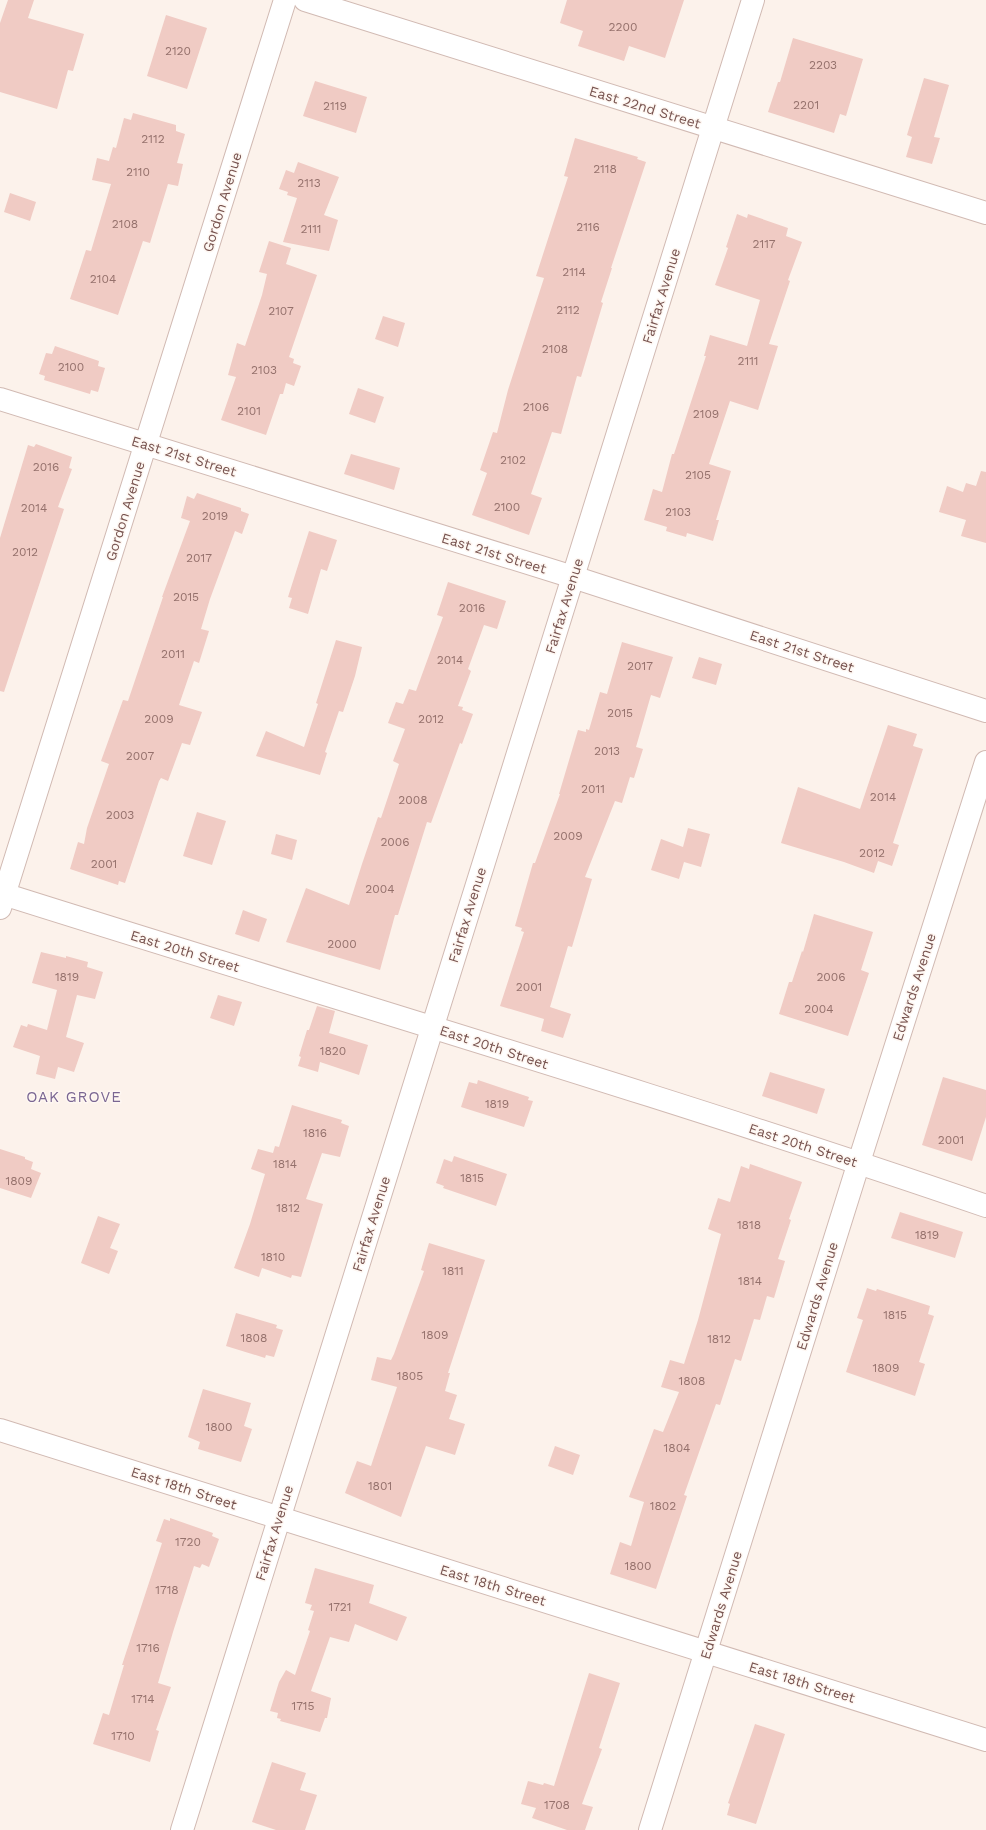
<svg xmlns="http://www.w3.org/2000/svg" width="986" height="1830" viewBox="0 0 986 1830" font-family="'Work Sans',sans-serif">
	<style>
		.building { fill: #f0cbc4 }
		.lines { fill: none; stroke-linecap: round; stroke-linejoin: round }
		.minor-casing { stroke: #d1bab3; stroke-width: 24 }
		.minor { stroke: #fff; stroke-width: 22 }
		.labels { text-anchor: middle; stroke-width: 3; stroke-linejoin: round; paint-order: stroke }
		.number-label { font-size: 12px; fill: #95716c }
		.street-label { font-size: 14px; fill: #77534f; stroke: #fef7f2 }
		.neighbourhood-label { font-size: 15px; letter-spacing: 1px; fill: #7a6692; stroke: #fef7f2 }
	</style>
	<rect width="100%" height="100%" fill="#fcf2eb"/>
	<g class="building">
		<path d="M 8,0 L 34,0 L 28,18 L 84,34 L 73,71 L 68,70 L 57,109 L 0,92 L 0,23 Z"/>
		<path d="M 567,0 L 684,0 L 665,58 L 629,46 L 624,61 L 578,46 L 583,31 L 560,23 Z"/>
		<path d="M 166,15 L 207,28 L 187,89 L 147,76 Z"/>
		<path d="M 793,38 L 863,59 L 846,116 L 840,114 L 834,133 L 768,112 L 778,82 L 780,82 Z"/>
		<path d="M 924,78 L 949,85 L 934,137 L 940,138 L 932,164 L 906,157 L 912,137 L 907,135 Z"/>
		<path d="M 315,81 L 367,97 L 356,133 L 303,116 Z"/>
		<path d="M 133,113 L 176,125 L 176,131 L 185,134 L 177,163 L 183,164 L 178,186 L 168,184 L 150,243 L 143,241 L 118,315 L 70,299 L 86,250 L 91,251 L 111,184 L 92,180 L 97,158 L 109,161 L 113,147 L 116,148 L 124,118 L 131,120 Z"/>
		<path d="M 575,138 L 638,157 L 637,159 L 646,162 L 611,268 L 612,268 L 601,302 L 603,303 L 581,377 L 577,376 L 561,434 L 552,432 L 531,494 L 542,498 L 529,535 L 472,515 L 487,473 L 480,470 L 493,432 L 497,433 L 508,390 L 544,278 L 536,276 L 568,177 L 564,176 Z"/>
		<path d="M 298,162 L 339,177 L 324,215 L 338,220 L 329,251 L 283,242 L 297,198 L 287,195 L 288,192 L 279,189 L 286,170 L 294,173 Z"/>
		<path d="M 10,193 L 36,202 L 30,221 L 4,212 Z"/>
		<path d="M 737,214 L 747,218 L 748,214 L 788,228 L 786,236 L 802,242 L 788,280 L 790,281 L 769,344 L 778,346 L 758,410 L 730,401 L 709,464 L 731,471 L 716,520 L 719,520 L 713,541 L 687,533 L 686,537 L 666,531 L 667,527 L 644,520 L 653,489 L 662,492 L 672,454 L 674,454 L 706,356 L 704,356 L 710,335 L 747,346 L 760,300 L 715,285 L 728,248 L 726,247 Z"/>
		<path d="M 269,241 L 291,248 L 286,264 L 317,275 L 289,357 L 294,359 L 293,363 L 301,366 L 294,386 L 286,383 L 283,394 L 280,394 L 266,435 L 221,420 L 236,377 L 228,375 L 237,343 L 245,346 L 262,295 L 267,274 L 259,272 Z"/>
		<path d="M 383,316 L 405,323 L 398,347 L 375,339 Z"/>
		<path d="M 55,346 L 99,361 L 98,366 L 105,368 L 98,392 L 91,390 L 90,394 L 44,380 L 45,376 L 39,374 L 46,353 L 52,354 Z"/>
		<path d="M 358,388 L 384,397 L 375,423 L 349,414 Z"/>
		<path d="M 36,444 L 72,457 L 69,468 L 72,469 L 58,507 L 64,509 L 4,692 L 0,691 L 0,538 L 28,445 L 34,447 Z"/>
		<path d="M 351,454 L 400,468 L 394,490 L 344,474 Z"/>
		<path d="M 981,471 L 986,472 L 986,543 L 961,536 L 966,520 L 939,512 L 947,486 L 963,492 L 966,483 L 976,486 Z"/>
		<path d="M 197,493 L 241,508 L 241,511 L 249,514 L 242,534 L 235,531 L 210,599 L 201,629 L 209,631 L 199,663 L 194,661 L 179,705 L 202,712 L 190,745 L 182,743 L 168,781 L 161,778 L 159,781 L 125,883 L 119,881 L 118,885 L 70,869 L 78,842 L 84,844 L 87,828 L 109,764 L 101,761 L 123,700 L 128,701 L 163,597 L 162,597 L 190,521 L 181,518 L 187,496 L 194,499 Z"/>
		<path d="M 309,531 L 337,540 L 327,571 L 321,569 L 308,614 L 289,608 L 292,598 L 288,597 Z"/>
		<path d="M 448,582 L 506,601 L 497,629 L 484,625 L 468,669 L 471,671 L 458,706 L 463,707 L 462,710 L 473,714 L 462,744 L 460,743 L 431,823 L 427,822 L 398,915 L 395,915 L 380,970 L 286,942 L 306,888 L 349,905 L 362,864 L 378,817 L 381,818 L 399,764 L 393,761 L 405,729 L 388,723 L 396,702 L 403,704 L 409,689 L 416,691 L 443,617 L 437,615 Z"/>
		<path d="M 336,640 L 362,647 L 355,676 L 343,712 L 339,711 L 325,752 L 327,753 L 320,775 L 256,756 L 266,731 L 304,747 L 318,704 L 316,703 Z"/>
		<path d="M 622,642 L 673,657 L 660,698 L 651,695 L 636,747 L 643,749 L 634,778 L 630,777 L 622,803 L 615,801 L 585,877 L 592,879 L 572,947 L 568,946 L 550,1007 L 571,1014 L 563,1038 L 541,1031 L 544,1019 L 500,1006 L 524,932 L 521,931 L 522,928 L 515,926 L 533,863 L 535,863 L 560,794 L 559,794 L 578,730 L 586,732 L 586,729 L 589,730 L 600,692 L 607,694 Z"/>
		<path d="M 699,657 L 722,664 L 716,685 L 692,678 Z"/>
		<path d="M 888,725 L 917,734 L 913,746 L 923,749 L 893,843 L 899,845 L 892,866 L 878,861 L 874,873 L 844,862 L 781,843 L 798,787 L 860,809 Z"/>
		<path d="M 197,812 L 226,821 L 212,865 L 183,856 Z"/>
		<path d="M 688,828 L 710,834 L 701,867 L 684,862 L 679,879 L 651,870 L 661,839 L 683,847 Z"/>
		<path d="M 276,834 L 297,840 L 292,860 L 271,854 Z"/>
		<path d="M 243,910 L 267,919 L 259,942 L 235,934 Z"/>
		<path d="M 814,914 L 873,932 L 861,970 L 869,973 L 848,1036 L 779,1014 L 789,982 L 792,982 L 802,951 L 803,952 Z"/>
		<path d="M 41,952 L 66,958 L 66,956 L 88,962 L 87,967 L 103,972 L 95,999 L 77,995 L 66,1037 L 84,1043 L 74,1072 L 58,1067 L 55,1079 L 36,1074 L 40,1056 L 13,1047 L 21,1025 L 27,1027 L 28,1024 L 47,1030 L 57,990 L 32,983 Z"/>
		<path d="M 218,995 L 242,1002 L 234,1026 L 210,1018 Z"/>
		<path d="M 317,1006 L 335,1011 L 329,1033 L 368,1045 L 359,1075 L 320,1062 L 318,1072 L 298,1066 L 301,1057 L 299,1056 L 307,1030 L 309,1030 Z"/>
		<path d="M 770,1072 L 825,1089 L 817,1114 L 762,1096 Z"/>
		<path d="M 943,1077 L 986,1090 L 986,1117 L 972,1161 L 922,1145 Z"/>
		<path d="M 478,1080 L 529,1097 L 528,1100 L 533,1101 L 524,1127 L 461,1107 L 469,1082 L 477,1084 Z"/>
		<path d="M 292,1105 L 342,1120 L 341,1123 L 349,1126 L 340,1157 L 322,1153 L 306,1199 L 323,1204 L 301,1277 L 292,1275 L 291,1278 L 262,1268 L 259,1277 L 234,1268 L 250,1224 L 265,1174 L 251,1169 L 258,1149 L 273,1153 L 275,1146 L 279,1147 Z"/>
		<path d="M 0,1149 L 25,1157 L 25,1159 L 33,1162 L 31,1169 L 41,1173 L 31,1198 L 0,1188 Z"/>
		<path d="M 454,1156 L 507,1174 L 496,1206 L 443,1188 L 444,1186 L 436,1183 L 444,1159 L 452,1162 Z"/>
		<path d="M 750,1164 L 802,1182 L 789,1219 L 791,1220 L 778,1259 L 785,1261 L 774,1298 L 767,1296 L 760,1320 L 754,1319 L 741,1361 L 735,1359 L 720,1405 L 716,1404 L 684,1495 L 687,1496 L 656,1589 L 610,1574 L 620,1542 L 631,1546 L 644,1502 L 629,1497 L 654,1429 L 663,1432 L 679,1392 L 661,1387 L 670,1360 L 684,1364 L 698,1320 L 721,1234 L 708,1229 L 718,1198 L 730,1202 L 741,1166 L 749,1169 Z"/>
		<path d="M 900,1212 L 963,1232 L 955,1258 L 891,1238 Z"/>
		<path d="M 98,1216 L 120,1224 L 110,1248 L 118,1251 L 109,1274 L 81,1263 Z"/>
		<path d="M 429,1243 L 485,1260 L 448,1373 L 450,1373 L 445,1391 L 457,1395 L 449,1419 L 465,1424 L 455,1455 L 426,1446 L 401,1517 L 345,1493 L 357,1461 L 371,1466 L 397,1387 L 371,1380 L 377,1357 L 391,1360 L 394,1354 L 424,1271 L 421,1270 Z"/>
		<path d="M 867,1288 L 876,1291 L 877,1289 L 930,1306 L 928,1314 L 934,1316 L 919,1362 L 925,1364 L 915,1396 L 846,1372 L 863,1320 L 857,1318 Z"/>
		<path d="M 236,1313 L 277,1325 L 276,1328 L 283,1330 L 274,1357 L 266,1355 L 265,1358 L 226,1346 Z"/>
		<path d="M 203,1389 L 251,1403 L 244,1426 L 252,1429 L 241,1462 L 198,1449 L 200,1442 L 188,1437 Z"/>
		<path d="M 555,1446 L 580,1455 L 573,1475 L 548,1466 Z"/>
		<path d="M 170,1518 L 213,1533 L 212,1536 L 219,1539 L 209,1567 L 202,1564 L 200,1568 L 194,1566 L 173,1632 L 158,1683 L 171,1687 L 156,1730 L 159,1731 L 150,1762 L 93,1744 L 103,1713 L 109,1715 L 124,1665 L 122,1665 L 162,1543 L 156,1541 L 164,1519 L 170,1521 Z"/>
		<path d="M 315,1568 L 374,1585 L 369,1603 L 407,1617 L 397,1641 L 355,1624 L 349,1642 L 330,1637 L 311,1691 L 331,1698 L 327,1718 L 325,1718 L 320,1732 L 280,1721 L 281,1719 L 277,1718 L 278,1713 L 270,1711 L 279,1682 L 286,1670 L 295,1675 L 310,1631 L 308,1630 L 314,1611 L 310,1610 L 312,1605 L 305,1603 Z"/>
		<path d="M 589,1673 L 620,1683 L 599,1748 L 602,1749 L 582,1804 L 593,1807 L 585,1830 L 567,1830 L 532,1818 L 536,1808 L 521,1804 L 528,1781 L 543,1785 L 544,1783 L 554,1786 Z"/>
		<path d="M 755,1724 L 785,1734 L 756,1824 L 727,1815 L 730,1804 L 728,1803 Z"/>
		<path d="M 272,1762 L 306,1773 L 300,1790 L 317,1795 L 305,1830 L 276,1830 L 252,1822 Z"/>
	</g>
	<g class="lines">
		<g class="minor-casing">
			<g id="minor">
				<path d="M 305,0 L 986,213"/>
				<path d="M 0,399 L 573,577 L 986,711"/>
				<path d="M 0,893 C 329,997 660,1094 986,1206"/>
				<path d="M 0,908 L 285,0"/>
				<path d="M 0,1430 L 986,1740"/>
				<path d="M 182,1830 L 753,0"/>
				<path d="M 650,1830 L 859,1162 L 986,762"/>
			</g>
		</g>
		<use href="#minor" class="minor"/>
	</g>
	<g class="labels">
		<g class="number-label">
			<text x="623" y="31">2200</text>
			<text x="178" y="55">2120</text>
			<text x="823" y="69">2203</text>
			<text x="806" y="109">2201</text>
			<text x="335" y="110">2119</text>
			<text x="153" y="143">2112</text>
			<text x="605" y="173">2118</text>
			<text x="138" y="176">2110</text>
			<text x="309" y="187">2113</text>
			<text x="125" y="228">2108</text>
			<text x="588" y="231">2116</text>
			<text x="311" y="233">2111</text>
			<text x="764" y="248">2117</text>
			<text x="574" y="276">2114</text>
			<text x="103" y="283">2104</text>
			<text x="568" y="314">2112</text>
			<text x="281" y="315">2107</text>
			<text x="555" y="353">2108</text>
			<text x="748" y="365">2111</text>
			<text x="71" y="371">2100</text>
			<text x="264" y="374">2103</text>
			<text x="536" y="411">2106</text>
			<text x="249" y="415">2101</text>
			<text x="706" y="418">2109</text>
			<text x="513" y="464">2102</text>
			<text x="46" y="471">2016</text>
			<text x="698" y="479">2105</text>
			<text x="507" y="511">2100</text>
			<text x="34" y="512">2014</text>
			<text x="678" y="516">2103</text>
			<text x="215" y="520">2019</text>
			<text x="25" y="556">2012</text>
			<text x="199" y="562">2017</text>
			<text x="186" y="601">2015</text>
			<text x="472" y="612">2016</text>
			<text x="173" y="658">2011</text>
			<text x="450" y="664">2014</text>
			<text x="640" y="670">2017</text>
			<text x="620" y="717">2015</text>
			<text x="159" y="723">2009</text>
			<text x="431" y="723">2012</text>
			<text x="607" y="755">2013</text>
			<text x="140" y="760">2007</text>
			<text x="593" y="793">2011</text>
			<text x="883" y="801">2014</text>
			<text x="413" y="804">2008</text>
			<text x="120" y="819">2003</text>
			<text x="568" y="840">2009</text>
			<text x="395" y="846">2006</text>
			<text x="872" y="857">2012</text>
			<text x="104" y="868">2001</text>
			<text x="380" y="893">2004</text>
			<text x="342" y="948">2000</text>
			<text x="67" y="981">1819</text>
			<text x="831" y="981">2006</text>
			<text x="529" y="991">2001</text>
			<text x="819" y="1013">2004</text>
			<text x="333" y="1055">1820</text>
			<text x="497" y="1108">1819</text>
			<text x="315" y="1137">1816</text>
			<text x="951" y="1144">2001</text>
			<text x="285" y="1168">1814</text>
			<text x="472" y="1182">1815</text>
			<text x="19" y="1185">1809</text>
			<text x="288" y="1212">1812</text>
			<text x="749" y="1229">1818</text>
			<text x="927" y="1239">1819</text>
			<text x="273" y="1261">1810</text>
			<text x="453" y="1275">1811</text>
			<text x="750" y="1285">1814</text>
			<text x="895" y="1319">1815</text>
			<text x="435" y="1339">1809</text>
			<text x="254" y="1342">1808</text>
			<text x="719" y="1343">1812</text>
			<text x="886" y="1372">1809</text>
			<text x="410" y="1380">1805</text>
			<text x="692" y="1385">1808</text>
			<text x="219" y="1431">1800</text>
			<text x="677" y="1452">1804</text>
			<text x="380" y="1490">1801</text>
			<text x="663" y="1510">1802</text>
			<text x="188" y="1546">1720</text>
			<text x="638" y="1570">1800</text>
			<text x="167" y="1594">1718</text>
			<text x="340" y="1611">1721</text>
			<text x="148" y="1652">1716</text>
			<text x="143" y="1703">1714</text>
			<text x="303" y="1710">1715</text>
			<text x="123" y="1740">1710</text>
			<text x="557" y="1809">1708</text>
		</g>
		<g class="street-label">
			<text transform="translate(645 107) rotate(17)" y="5">East 22nd Street</text>
			<text transform="translate(222 202) rotate(-73)" y="5">Gordon Avenue</text>
			<text transform="translate(661 296) rotate(-73)" y="5">Fairfax Avenue</text>
			<text transform="translate(184 456) rotate(17)" y="5">East 21st Street</text>
			<text transform="translate(125 511) rotate(-73)" y="5">Gordon Avenue</text>
			<text transform="translate(494 553) rotate(17)" y="5">East 21st Street</text>
			<text transform="translate(564 606) rotate(-73)" y="5">Fairfax Avenue</text>
			<text transform="translate(802 651) rotate(18)" y="5">East 21st Street</text>
			<text transform="translate(467 915) rotate(-73)" y="5">Fairfax Avenue</text>
			<text transform="translate(185 951) rotate(17)" y="5">East 20th Street</text>
			<text transform="translate(914 987) rotate(-72)" y="5">Edwards Avenue</text>
			<text transform="translate(494 1047) rotate(18)" y="5">East 20th Street</text>
			<text transform="translate(803 1145) rotate(18)" y="5">East 20th Street</text>
			<text transform="translate(371 1224) rotate(-73)" y="5">Fairfax Avenue</text>
			<text transform="translate(817 1296) rotate(-73)" y="5">Edwards Avenue</text>
			<text transform="translate(184 1488) rotate(18)" y="5">East 18th Street</text>
			<text transform="translate(274 1533) rotate(-73)" y="5">Fairfax Avenue</text>
			<text transform="translate(493 1585) rotate(17)" y="5">East 18th Street</text>
			<text transform="translate(721 1605) rotate(-73)" y="5">Edwards Avenue</text>
			<text transform="translate(802 1682) rotate(17)" y="5">East 18th Street</text>
		</g>
		<g class="neighbourhood-label">
			<text x="74" y="1102">OAK GROVE</text>
		</g>
	</g>
</svg>
